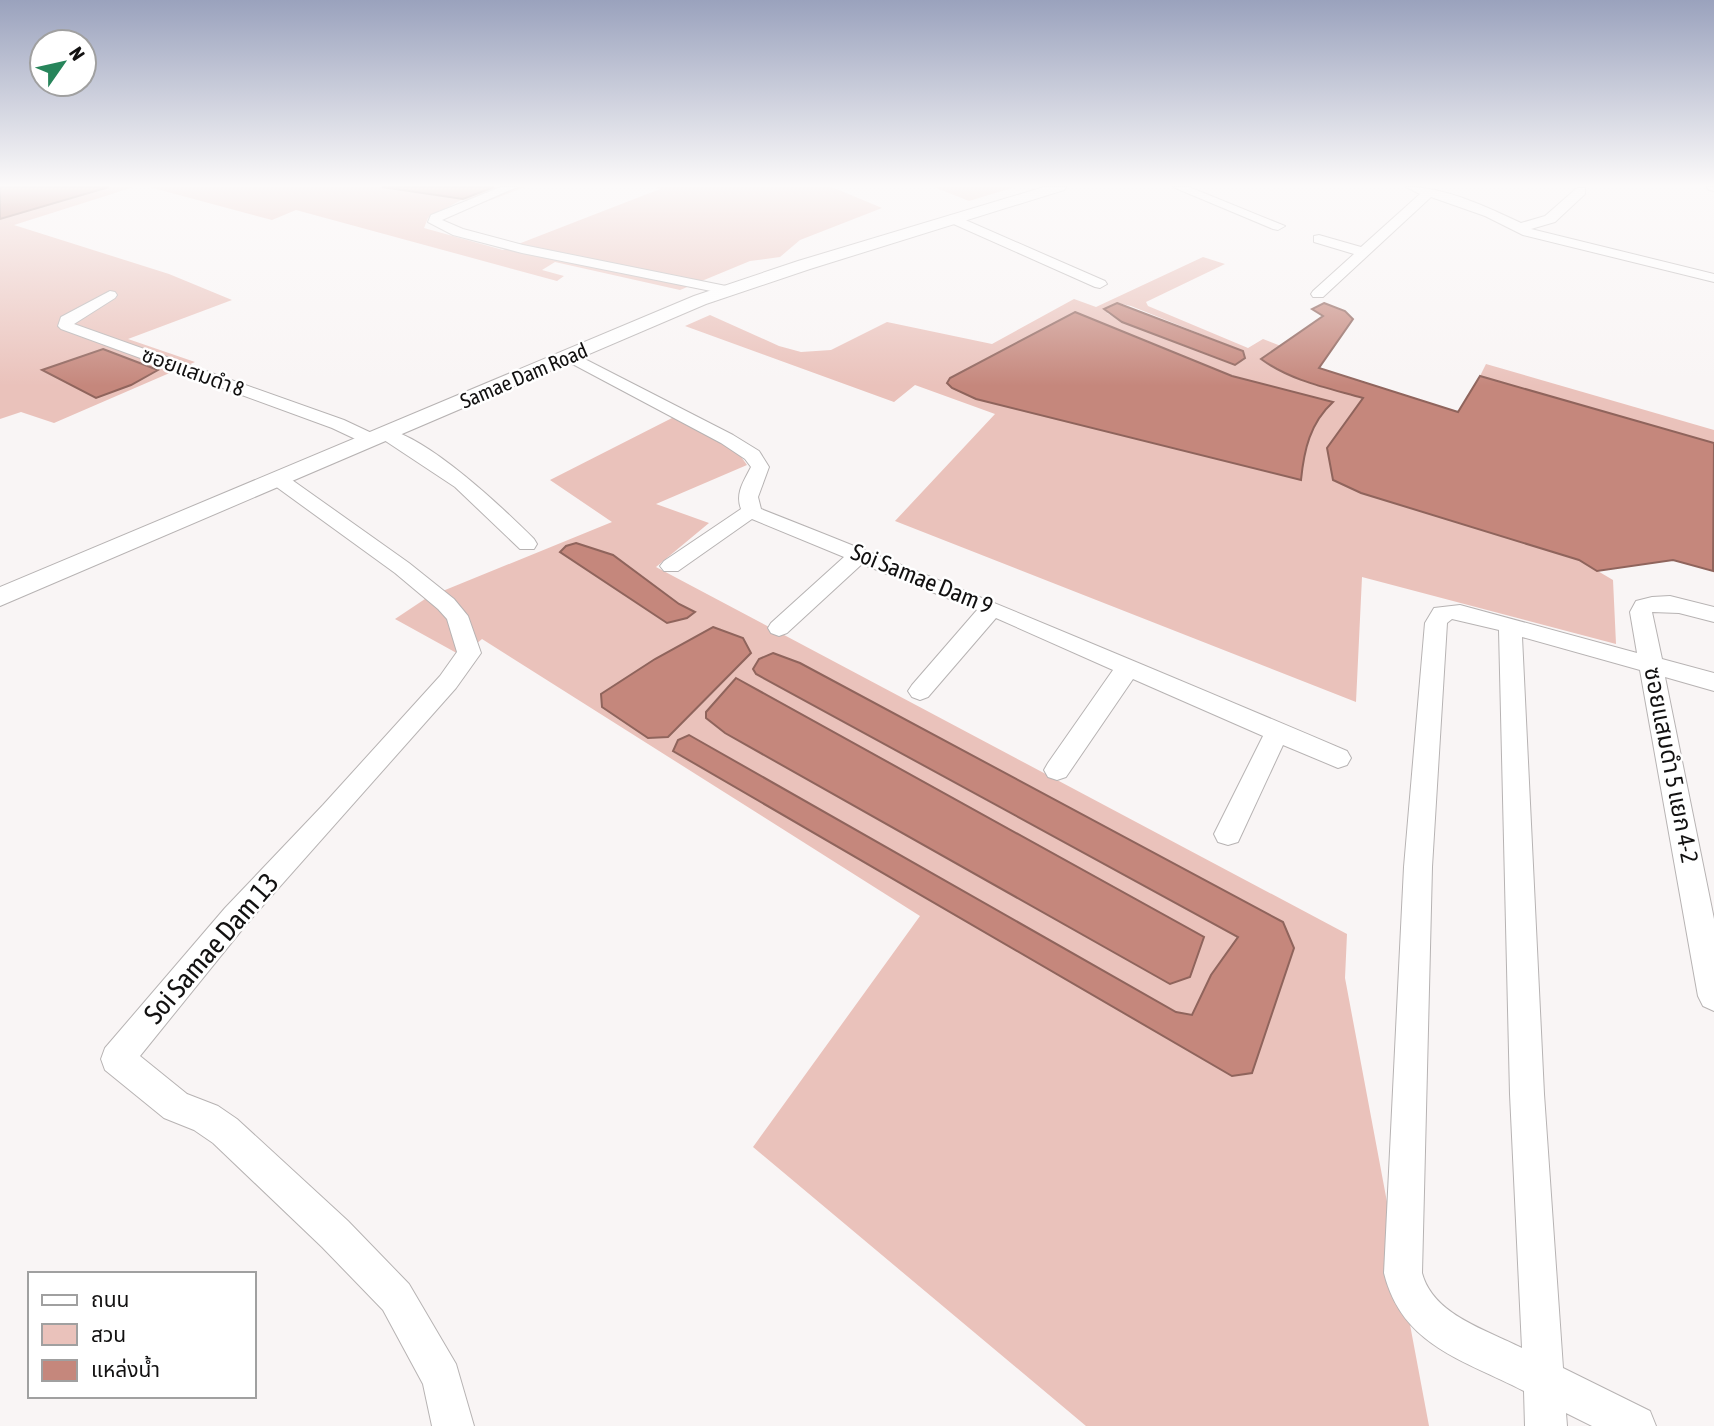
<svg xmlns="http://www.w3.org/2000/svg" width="1714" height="1426" viewBox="0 0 1714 1426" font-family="'Asap Condensed','Noto Sans Thai',sans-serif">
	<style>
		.green { fill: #eac2bb; fill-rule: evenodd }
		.water { fill: #c5877c; stroke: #8f645c; stroke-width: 2 }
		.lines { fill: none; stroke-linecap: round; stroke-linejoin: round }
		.minor-casing { stroke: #b7b3b3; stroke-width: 2 }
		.tertiary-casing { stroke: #b7b3b3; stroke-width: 2 }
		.minor { fill: #fff; fill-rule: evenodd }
		.tertiary { fill: #fff; fill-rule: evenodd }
		.labels { text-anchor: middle; stroke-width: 5; stroke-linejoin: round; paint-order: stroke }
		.far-street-label { font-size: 21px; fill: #121111; stroke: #fff }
		.street-label { font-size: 24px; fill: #121111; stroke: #fff }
		.near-street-label { font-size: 28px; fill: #121111; stroke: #fff }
	</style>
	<rect width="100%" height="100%" fill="#f9f5f5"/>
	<g class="green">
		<path d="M 109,187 L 134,187 L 14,225 L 169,274 L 232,300 L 128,339 L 195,362 L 54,423 L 21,412 L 0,419 L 0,219 ZM 103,349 L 157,370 L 131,385 L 96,398 L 43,370 Z"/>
		<path d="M 149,187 L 382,187 L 463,199 L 494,187 L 525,187 L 480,204 L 463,199 L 428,218 L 424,228 L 503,250 L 660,189 L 655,187 L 832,187 L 882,208 L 800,240 L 780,257 L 750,261 L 680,290 L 555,262 L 542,270 L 564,276 L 557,281 L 296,210 L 272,220 Z"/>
		<path d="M 934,187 L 1015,187 L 969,201 Z"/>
		<path d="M 1203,257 L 1225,264 L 1146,302 L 1148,306 L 1248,348 L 1263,339 L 1281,346 L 1262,359 L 1314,385 L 1364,398 L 1327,448 L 1579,560 L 1613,580 L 1616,644 L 1362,577 L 1356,702 L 895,521 L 995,414 L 915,385 L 894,402 L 685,326 L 710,315 L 779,346 L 801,352 L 831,350 L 887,322 L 992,344 L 1074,299 L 1096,307 ZM 1117,303 L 1131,306 L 1243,351 L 1235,365 L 1122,322 L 1107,313 ZM 1075,312 L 1232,376 L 1332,402 C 1310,428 1304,445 1301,480 L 976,399 L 947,383 L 950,378 Z"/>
		<path d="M 1486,364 L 1714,430 L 1714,443 L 1480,376 Z"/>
		<path d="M 674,417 L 737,451 L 747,465 L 656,504 L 709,523 L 656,567 L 1347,934 L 1345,978 L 1429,1426 L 1086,1426 L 753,1147 L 920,916 L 482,639 L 462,656 L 395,619 L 428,597 L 612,522 L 550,480 ZM 713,627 L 602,707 L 601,694 L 655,659 ZM 757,675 L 1283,922 L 1294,948 L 1252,1073 L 673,752 L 678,740 L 689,735 L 1176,1012 L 1192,1015 L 1211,975 L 1239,938 ZM 737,679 L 1203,937 L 1195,962 L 1170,984 L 725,733 L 706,718 Z"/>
	</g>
	<g class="water">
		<path d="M 0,187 L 109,187 L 0,219 Z"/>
		<path d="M 382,187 L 494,187 L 463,199 Z"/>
		<path d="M 1117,303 L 1243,351 L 1245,358 L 1235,365 L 1122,322 L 1104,309 Z"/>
		<path d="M 1324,303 L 1345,311 L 1353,319 L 1319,368 L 1458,412 L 1480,376 L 1714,443 L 1713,571 L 1673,560 L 1597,571 L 1579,560 L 1361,493 L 1333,480 L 1327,448 L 1363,398 C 1328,388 1291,381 1261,359 L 1323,316 L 1312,309 Z"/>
		<path d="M 1075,312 L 1232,376 L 1333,402 C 1310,423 1304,450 1301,480 L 976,399 L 952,388 L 947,383 L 950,378 Z"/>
		<path d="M 103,349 L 158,370 L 131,385 L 96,398 L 42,370 Z"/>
		<path d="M 576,543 L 613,555 L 679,604 L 695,612 L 687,618 L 667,623 L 560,552 L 566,546 Z"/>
		<path d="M 713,627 L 743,638 L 751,653 L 668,737 L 648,738 L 602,707 L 601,694 L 655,659 Z"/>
		<path d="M 773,653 L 800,663 L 1283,922 L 1294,948 L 1252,1073 L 1232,1076 L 673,751 L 678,740 L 689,735 L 1176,1012 L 1192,1015 L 1211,975 L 1238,937 L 756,674 L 753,669 L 759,659 Z"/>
		<path d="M 736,678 L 1204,937 L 1190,977 L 1170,984 L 725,733 L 706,718 L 706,712 Z"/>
	</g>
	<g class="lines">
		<g class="minor-casing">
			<g id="minor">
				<path d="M 501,187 L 517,187 L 442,220 L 463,229 L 523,245 L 726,286 L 733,290 L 726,294 L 522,253 L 453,235 L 428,222 L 431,215 Z"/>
				<path d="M 1173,187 L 1189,187 L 1285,226 L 1278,230 L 1273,229 Z"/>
				<path d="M 1406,187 C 1443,186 1487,207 1521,223 L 1545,216 L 1577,188 L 1585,188 L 1585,194 L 1555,222 L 1531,229 L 1714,274 L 1714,282 L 1523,235 L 1485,216 L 1431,197 L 1323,297 L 1313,297 L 1311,294 L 1313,291 L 1354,254 L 1314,242 L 1314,236 L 1319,235 L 1361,247 L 1420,194 Z"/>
				<path d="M 1707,187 L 1714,187 L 1714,191 L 1709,190 Z"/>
				<path d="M 954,215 L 1105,281 L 1107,284 L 1100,288 L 1095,287 L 949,222 L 949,216 Z"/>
				<path d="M 110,291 L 115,292 L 117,295 L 115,298 L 74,324 L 344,420 L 378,436 L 381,440 L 378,444 L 366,444 L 332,428 L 61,329 L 58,326 L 61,317 Z"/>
				<path d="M 571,352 L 733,435 L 759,451 L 769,467 L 758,497 L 761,509 C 957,586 1154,669 1347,751 L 1351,758 L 1347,765 L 1338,768 L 1283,745 L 1238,842 L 1228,845 L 1218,842 L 1214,834 L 1263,736 L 1133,679 L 1066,777 L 1057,780 L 1048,777 L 1044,770 L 1048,763 L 1113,670 L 996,618 L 928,697 L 920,700 L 912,697 L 908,691 L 912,685 L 977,610 L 862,564 L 787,633 L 779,636 L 771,633 L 768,628 L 771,623 L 844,557 L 752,519 L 678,571 L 664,571 L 660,566 L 664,561 L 741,509 C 735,493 744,481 751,467 L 745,459 L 721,443 L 565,360 L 563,357 L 565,354 Z"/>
				<path d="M 387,429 C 430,439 502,507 534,539 L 537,544 L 534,549 L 520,549 L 455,487 L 381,438 L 378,434 L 381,430 Z"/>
				<path d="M 278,473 L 285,475 L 409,563 L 454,599 L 468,616 L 481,653 L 456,688 L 245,926 L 140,1056 L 187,1094 L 218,1106 L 237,1119 L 348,1221 L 409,1284 L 456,1364 L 474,1426 L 432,1426 L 423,1384 L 383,1310 L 322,1247 L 213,1143 L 194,1130 L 164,1118 L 105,1070 L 101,1059 L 105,1048 L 225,908 L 323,805 L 440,676 L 457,652 L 447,619 L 438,609 L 395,573 L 271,483 L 268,479 Z"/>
				<path d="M 1670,596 L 1714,607 L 1714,622 L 1679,613 L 1652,612 L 1662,659 L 1714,673 L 1714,691 L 1665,677 L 1714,919 L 1714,1011 L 1703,1006 L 1698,996 L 1640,670 L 1522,637 L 1544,1094 L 1563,1368 L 1650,1411 L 1656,1426 L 1592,1426 L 1566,1413 L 1567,1426 L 1525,1426 L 1524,1391 C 1464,1360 1402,1346 1384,1273 L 1404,867 L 1425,623 L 1434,608 L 1460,605 L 1637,653 L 1630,612 L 1636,601 L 1652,597 ZM 1452,619 L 1499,630 L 1510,1094 L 1522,1348 C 1487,1330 1433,1315 1422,1273 L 1432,867 L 1447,623 Z"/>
			</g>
		</g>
		<g class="tertiary-casing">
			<path id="tertiary" d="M 1044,187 L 1066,187 L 1064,190 L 810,269 L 706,304 L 0,606 L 0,587 L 694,296 L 798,261 Z"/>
		</g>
		<use href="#minor" class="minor"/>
		<use href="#tertiary" class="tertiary"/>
	</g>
	<linearGradient id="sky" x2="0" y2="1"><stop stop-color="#9aa2bd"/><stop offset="0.48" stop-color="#fcfafa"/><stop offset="1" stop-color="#fcfafa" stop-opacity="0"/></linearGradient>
	<rect width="1714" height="386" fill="url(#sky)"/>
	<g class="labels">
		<g class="far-street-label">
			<text transform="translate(193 372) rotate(20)" y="7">ซอยแสมดำ 8</text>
			<text transform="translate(524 376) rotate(-23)" y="7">Samae Dam Road</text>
		</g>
		<g class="street-label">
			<text transform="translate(922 579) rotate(22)" y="8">Soi Samae Dam 9</text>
			<text transform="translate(1671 765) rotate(79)" y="8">ซอยแสมดำ 5 แยก 4-2</text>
		</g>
		<g class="near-street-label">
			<text transform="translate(211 948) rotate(-49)" y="10">Soi Samae Dam 13</text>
		</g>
	</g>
	<rect x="28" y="1272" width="228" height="126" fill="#ffffff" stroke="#a0a0a0" stroke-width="2"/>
	<rect x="42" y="1295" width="35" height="10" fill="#ffffff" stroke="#a0a0a0" stroke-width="2"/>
	<text x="91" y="1307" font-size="21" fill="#121111">ถนน</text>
	<rect x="42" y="1324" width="35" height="21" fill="#eac2bb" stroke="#a0a0a0" stroke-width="2"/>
	<text x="91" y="1342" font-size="21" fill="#121111">สวน</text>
	<rect x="42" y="1360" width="35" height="21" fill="#c5877c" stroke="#a0a0a0" stroke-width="2"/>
	<text x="91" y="1377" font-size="21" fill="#121111">แหล่งน้ำ</text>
	<g transform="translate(63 63) rotate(56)"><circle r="33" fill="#ffffff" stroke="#a0a0a0" stroke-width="2"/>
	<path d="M0-5L12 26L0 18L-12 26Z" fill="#27855b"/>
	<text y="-10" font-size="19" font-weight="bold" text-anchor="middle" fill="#121111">N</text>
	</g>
</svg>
